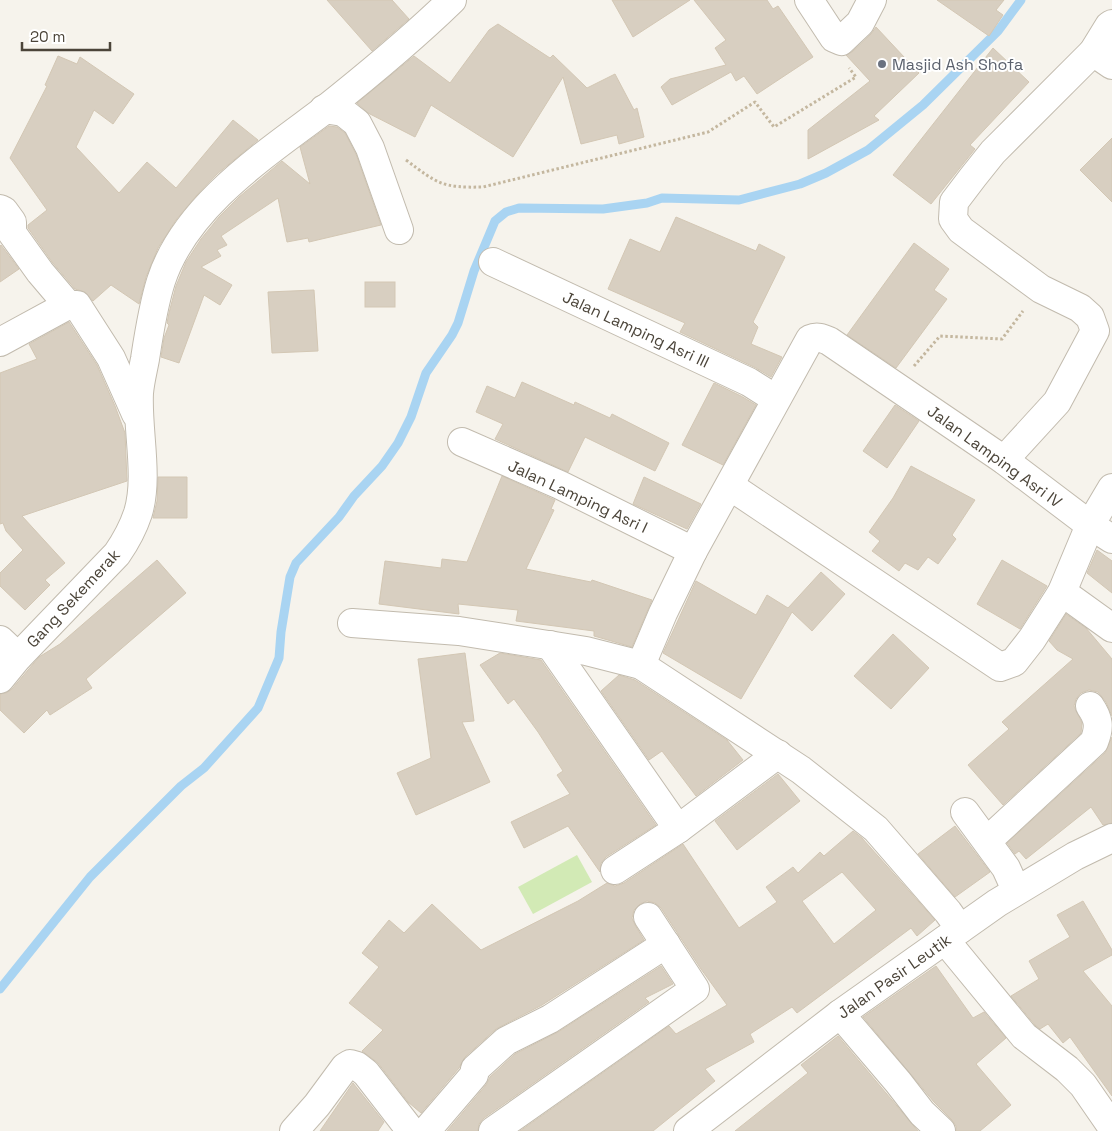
<svg xmlns="http://www.w3.org/2000/svg" width="1112" height="1131" viewBox="0 0 1112 1131" font-family="'Space Grotesk',sans-serif">
	<style>
		.green { fill: #d2eab5 }
		.lines { fill: none; stroke-linecap: round; stroke-linejoin: round }
		.stream { stroke: #a9d4f2; stroke-width: 9 }
		.building { fill: #d8cfc1; stroke: #d3c7b4; fill-rule: evenodd }
		.minor-casing { stroke: #c2bbae; stroke-width: 30 }
		.path { stroke: #c4b79f; stroke-width: 3; stroke-dasharray: 2.5 2.5; stroke-linecap: butt }
		.minor { stroke: #fff; stroke-width: 28 }
		.worship-dot { fill: #6b7280; stroke: #fff; stroke-width: 2 }
		.labels { text-anchor: middle; stroke-width: 4; stroke-linejoin: round; paint-order: stroke }
		.worship-label { font-size: 16px; fill: #5b616d; stroke: #fff; text-anchor: start }
		.street-label { font-size: 16px; fill: #4b4439; stroke: #fff }
	</style>
	<rect width="100%" height="100%" fill="#f6f3ec"/>
	<path class="green" d="M 577,855 L 592,882 L 533,914 L 518,887 Z"/>
	<g class="lines">
		<path class="stream" d="M 0,989 L 90,877 L 181,786 L 204,768 L 258,708 L 279,658 L 281,632 L 290,577 L 296,563 L 339,517 L 354,496 L 382,466 L 398,443 L 411,417 L 426,373 L 452,335 L 458,323 L 474,271 L 495,221 L 506,212 L 519,208 L 603,209 L 647,203 L 662,198 L 739,200 L 800,184 L 826,173 L 868,150 L 923,105 L 998,31 L 1021,0"/>
	</g>
	<g class="building">
		<path d="M 327,0 L 392,0 L 409,19 L 372,51 Z"/>
		<path d="M 612,0 L 690,0 L 633,37 Z"/>
		<path d="M 694,0 L 767,0 L 773,9 L 778,6 L 813,57 L 757,94 L 744,76 L 736,81 L 731,72 L 672,105 L 661,87 L 670,79 L 726,65 L 715,48 L 726,40 Z"/>
		<path d="M 937,0 L 1004,0 L 996,10 L 1003,15 L 989,36 Z"/>
		<path d="M 498,24 L 550,58 L 553,55 L 587,88 L 615,74 L 634,110 L 637,108 L 644,137 L 619,144 L 617,135 L 581,144 L 563,77 L 513,157 L 431,105 L 415,137 L 368,113 L 357,103 L 414,56 L 450,83 L 489,30 Z"/>
		<path d="M 876,27 L 919,73 L 874,116 L 879,120 L 808,159 L 808,130 L 870,81 L 846,55 L 852,52 L 871,34 Z"/>
		<path d="M 993,48 L 1029,82 L 970,145 L 975,149 L 931,204 L 893,175 Z"/>
		<path d="M 58,56 L 77,64 L 80,57 L 134,94 L 113,124 L 94,110 L 76,147 L 119,193 L 147,162 L 176,188 L 233,120 L 258,140 L 217,174 L 196,196 L 176,220 L 158,248 L 146,277 L 139,304 L 111,285 L 93,301 L 85,292 L 75,289 L 52,262 L 28,228 L 28,225 L 47,210 L 10,158 L 47,86 L 45,85 Z"/>
		<path d="M 329,126 L 337,127 L 345,133 L 356,154 L 381,225 L 309,242 L 308,238 L 287,242 L 278,198 L 221,236 L 227,245 L 217,250 L 221,256 L 201,267 L 232,285 L 220,305 L 204,295 L 179,363 L 161,357 L 164,338 L 169,325 L 167,323 L 169,313 L 176,286 L 186,262 L 201,239 L 219,217 L 239,197 L 282,161 L 310,184 L 300,147 Z"/>
		<path d="M 1112,138 L 1112,202 L 1080,170 Z"/>
		<path d="M 676,217 L 756,251 L 759,244 L 785,257 L 753,322 L 758,327 L 751,344 L 782,357 L 771,377 L 756,368 L 680,332 L 685,323 L 608,289 L 630,239 L 660,252 Z"/>
		<path d="M 914,243 L 949,269 L 934,290 L 947,299 L 896,368 L 847,335 Z"/>
		<path d="M 1,245 L 19,269 L 0,282 L 0,246 Z"/>
		<rect x="365" y="282" width="30" height="25"/>
		<path d="M 314,290 L 318,351 L 272,353 L 268,292 Z"/>
		<path d="M 69,322 L 97,365 L 115,406 L 125,433 L 127,481 L 22,516 L 65,563 L 45,580 L 50,585 L 25,610 L 0,586 L 0,573 L 23,550 L 6,531 L 3,523 L 0,524 L 0,373 L 37,359 L 29,344 Z"/>
		<path d="M 522,382 L 574,405 L 575,402 L 610,418 L 612,414 L 669,443 L 655,471 L 585,437 L 568,472 L 495,439 L 503,424 L 476,412 L 487,386 L 515,398 Z"/>
		<path d="M 714,383 L 741,396 L 756,405 L 723,465 L 682,445 Z"/>
		<path d="M 895,405 L 919,421 L 887,468 L 863,451 Z"/>
		<path d="M 911,466 L 975,500 L 952,535 L 956,539 L 938,564 L 928,557 L 918,570 L 905,563 L 899,571 L 872,551 L 880,541 L 869,532 L 893,498 Z"/>
		<path d="M 502,476 L 555,500 L 551,509 L 554,510 L 526,569 L 591,582 L 592,580 L 652,600 L 632,647 L 594,636 L 594,631 L 516,621 L 518,610 L 458,604 L 459,614 L 379,604 L 385,561 L 441,568 L 442,559 L 467,562 Z"/>
		<path d="M 158,477 L 187,477 L 187,518 L 153,518 L 157,501 Z"/>
		<path d="M 644,477 L 701,504 L 687,529 L 633,504 Z"/>
		<path d="M 1097,550 L 1112,561 L 1112,593 L 1087,573 Z"/>
		<path d="M 157,560 L 186,593 L 86,679 L 92,688 L 50,715 L 47,710 L 24,733 L 0,710 L 0,694 L 6,693 L 12,689 L 39,657 L 60,644 Z"/>
		<path d="M 1002,560 L 1047,586 L 1020,629 L 977,604 Z"/>
		<path d="M 821,572 L 845,594 L 812,631 L 792,612 L 741,699 L 663,653 L 696,581 L 756,615 L 767,595 L 788,608 Z"/>
		<path d="M 1066,614 L 1086,628 L 1112,659 L 1112,716 L 1106,702 L 1098,692 L 1089,690 L 1081,693 L 1076,699 L 1074,706 L 1082,723 L 1081,733 L 1003,805 L 968,765 L 1009,729 L 1002,722 L 1073,659 L 1057,650 L 1049,641 Z"/>
		<path d="M 893,634 L 929,668 L 891,709 L 854,676 Z"/>
		<path d="M 465,653 L 474,721 L 462,722 L 490,782 L 416,815 L 397,773 L 431,758 L 418,659 Z"/>
		<path d="M 500,653 L 541,660 L 656,825 L 606,857 L 601,863 L 600,872 L 568,826 L 524,848 L 511,822 L 570,794 L 557,775 L 563,771 L 538,732 L 514,699 L 508,704 L 480,665 Z"/>
		<path d="M 619,675 L 635,680 L 727,740 L 743,760 L 696,796 L 662,751 L 649,760 L 601,691 Z"/>
		<path d="M 1112,737 L 1112,823 L 1103,825 L 1091,807 L 1026,859 L 1019,851 L 1015,854 L 1007,843 L 1105,753 Z"/>
		<path d="M 778,774 L 800,801 L 737,850 L 715,821 Z"/>
		<path d="M 955,826 L 990,872 L 955,897 L 918,854 Z"/>
		<path d="M 853,831 L 862,838 L 935,920 L 917,936 L 911,928 L 797,1013 L 792,1007 L 750,1034 L 754,1042 L 705,1069 L 715,1081 L 653,1131 L 520,1131 L 669,1026 L 676,1034 L 727,1005 L 701,969 L 661,908 L 655,903 L 647,901 L 640,904 L 634,910 L 632,918 L 635,925 L 644,940 L 542,1005 L 496,1029 L 465,1057 L 459,1068 L 421,1113 L 408,1102 L 378,1063 L 362,1051 L 383,1030 L 349,1003 L 379,967 L 362,953 L 389,920 L 404,933 L 432,904 L 481,950 L 578,901 L 607,883 L 615,886 L 624,883 L 683,844 L 739,928 L 777,902 L 766,887 L 793,867 L 798,873 L 820,852 L 824,856 ZM 842,872 L 876,910 L 834,944 L 802,901 Z"/>
		<path d="M 1083,901 L 1112,950 L 1112,955 L 1083,971 L 1112,1006 L 1112,1096 L 1070,1037 L 1063,1043 L 1048,1024 L 1040,1029 L 1035,1025 L 1011,996 L 1039,979 L 1029,961 L 1070,937 L 1057,915 Z"/>
		<path d="M 661,966 L 673,984 L 645,998 L 649,1002 L 484,1118 L 479,1124 L 478,1131 L 447,1131 L 486,1085 L 490,1077 L 515,1054 L 558,1032 Z"/>
		<path d="M 936,966 L 973,1018 L 984,1012 L 1006,1038 L 976,1064 L 1011,1105 L 980,1131 L 956,1131 L 956,1126 L 952,1120 L 934,1102 L 863,1017 Z"/>
		<path d="M 838,1036 L 918,1131 L 735,1131 L 808,1073 L 801,1065 Z"/>
		<path d="M 353,1083 L 384,1122 L 378,1131 L 320,1131 Z"/>
	</g>
	<g class="lines">
		<g class="minor-casing">
			<g id="minor">
				<path d="M 809,0 L 834,38 L 841,41 L 860,23 L 872,0"/>
				<path d="M 1093,52 L 1112,65"/>
				<path d="M 324,109 L 343,112 L 357,123 L 370,148 L 399,230"/>
				<path d="M 0,209 L 4,211 L 12,222 L 12,233 L 40,272 L 68,305 L 77,305 L 111,358 L 136,414"/>
				<path d="M 493,262 L 749,382 L 776,399"/>
				<path d="M 0,342 L 68,305"/>
				<path d="M 462,442 L 560,485 L 693,551"/>
				<path d="M 1004,460 L 1057,402 L 1095,331 L 1090,317 L 1080,308 L 1041,289 L 961,230 L 953,219 L 954,202 L 973,177 L 993,152 L 1093,52 L 1109,26 L 1112,24"/>
				<path d="M 730,486 L 1000,667 L 1014,662 L 1032,639 L 1062,592 L 1090,525 L 1112,488"/>
				<path d="M 1062,592 L 1112,628"/>
				<path d="M 352,623 L 459,631 L 586,651 L 641,665 L 801,770 L 876,829 L 948,912 L 960,929"/>
				<path d="M 0,640 L 18,657"/>
				<path d="M 550,645 L 678,829"/>
				<path d="M 641,665 L 663,613 L 693,551 L 810,339 C 817,336 822,338 829,341 L 1004,460 L 1090,525 L 1112,539"/>
				<path d="M 0,679 L 18,657 L 117,554 C 126,541 133,528 138,513 C 149,477 137,430 139,393 C 140,381 143,370 145,359 C 149,333 153,306 161,281 C 185,207 263,156 323,111 C 367,76 412,39 452,0"/>
				<path d="M 965,812 L 1006,868 L 1016,890"/>
				<path d="M 987,841 L 1094,742 C 1100,727 1099,719 1090,706"/>
				<path d="M 615,870 L 678,829 L 778,754"/>
				<path d="M 945,940 L 1024,1036 L 1067,1069 L 1083,1085 L 1112,1127"/>
				<path d="M 840,1014 L 898,1082 L 922,1113 L 941,1131"/>
				<path d="M 294,1131 L 317,1105 L 345,1067 L 350,1064 L 357,1066 L 366,1073 L 411,1131"/>
				<path d="M 426,1131 L 474,1075 L 475,1069 L 506,1041 L 550,1019 L 666,944"/>
				<path d="M 493,1131 L 695,989 L 648,917"/>
				<path d="M 688,1131 L 840,1014 L 997,903 L 1075,856 L 1112,838"/>
			</g>
		</g>
		<g class="path">
			<path d="M 406,160 C 438,184 442,188 483,187 L 708,132 L 755,102 L 774,127 L 856,77 L 849,68"/>
			<path d="M 914,366 L 940,336 L 1002,339 L 1023,311"/>
		</g>
		<use href="#minor" class="minor"/>
	</g>
	<circle class="worship-dot" cx="882" cy="64" r="5"/>
	<g class="labels">
		<g class="worship-label">
			<text x="892" y="70">Masjid Ash Shofa</text>
		</g>
		<g class="street-label">
			<text transform="translate(636 329) rotate(25)" y="6">Jalan Lamping Asri III</text>
			<text transform="translate(995 456) rotate(36)" y="6">Jalan Lamping Asri IV</text>
			<text transform="translate(578 496) rotate(25)" y="6">Jalan Lamping Asri I</text>
			<text transform="translate(73 598) rotate(-47)" y="6">Gang Sekemerak</text>
			<text transform="translate(894 976) rotate(-35)" y="6">Jalan Pasir Leutik</text>
		</g>
	</g>
	<path d="M22 42v8h88v-8" fill="none" stroke="#4b4439" stroke-width="2.5"/>
	<text x="30" y="42" font-size="15" fill="#4b4439" stroke="#ffffff" stroke-width="4" paint-order="stroke">20 m</text>
</svg>
